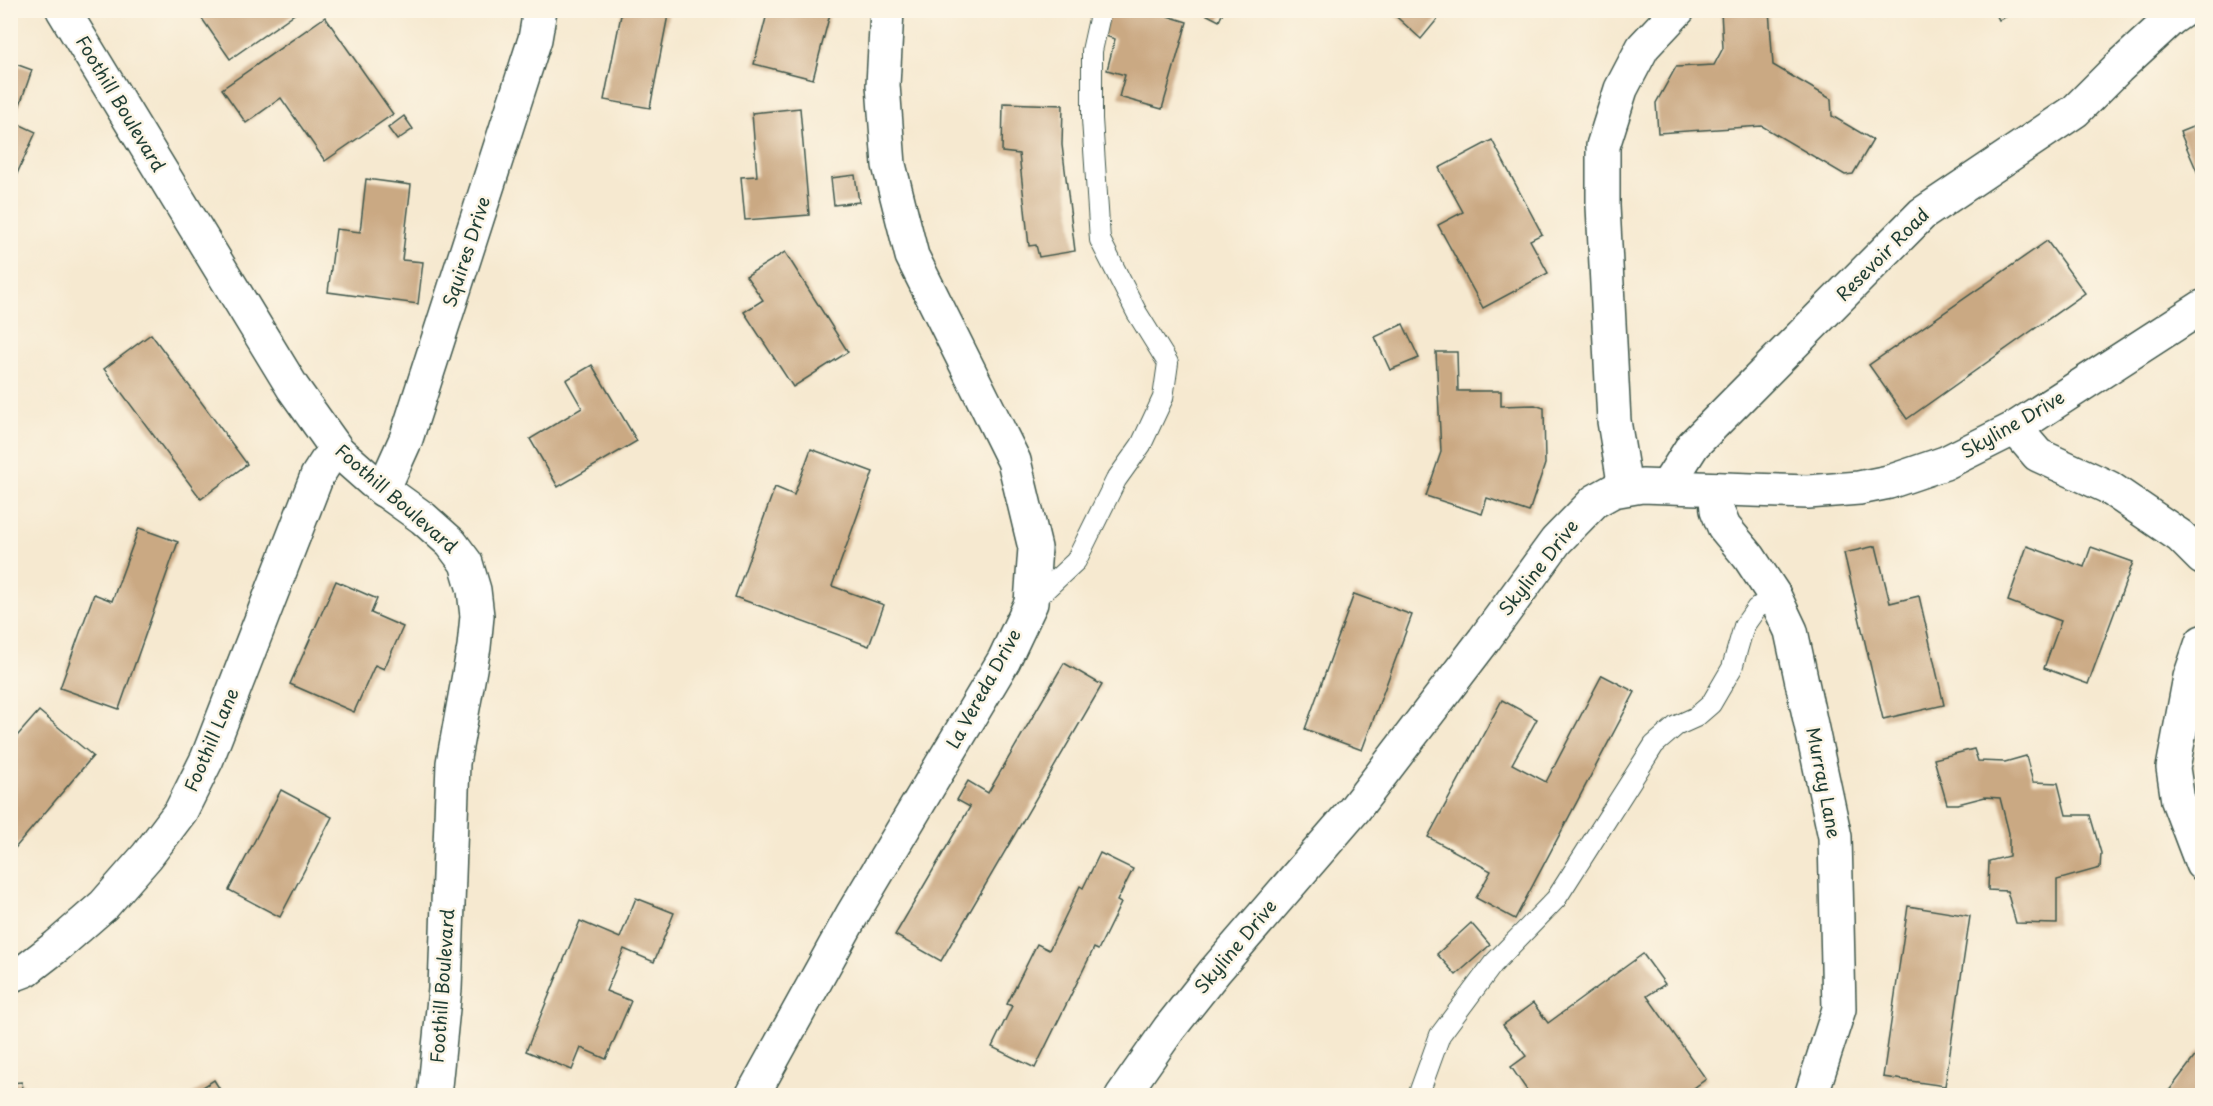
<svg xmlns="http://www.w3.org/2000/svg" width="2213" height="1106" viewBox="0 0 2213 1106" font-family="'Playpen Sans',sans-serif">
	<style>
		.building { fill: #caa983 }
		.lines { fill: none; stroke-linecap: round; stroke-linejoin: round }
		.lane-casing { stroke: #3f574b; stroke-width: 22 }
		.street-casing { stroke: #3f574b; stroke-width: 36 }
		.secondary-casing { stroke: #3f574b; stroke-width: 36 }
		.lane { stroke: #fff; stroke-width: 20 }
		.street { stroke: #fff; stroke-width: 33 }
		.secondary { stroke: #fff; stroke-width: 33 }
		.labels { text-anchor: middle; stroke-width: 5; stroke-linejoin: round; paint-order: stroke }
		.street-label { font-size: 18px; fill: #1f3d34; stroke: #fcf5e5 }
	</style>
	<rect width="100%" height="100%" fill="#fcf5e5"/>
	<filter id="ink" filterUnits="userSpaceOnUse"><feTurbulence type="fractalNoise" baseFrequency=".0167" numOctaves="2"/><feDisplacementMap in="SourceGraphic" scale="12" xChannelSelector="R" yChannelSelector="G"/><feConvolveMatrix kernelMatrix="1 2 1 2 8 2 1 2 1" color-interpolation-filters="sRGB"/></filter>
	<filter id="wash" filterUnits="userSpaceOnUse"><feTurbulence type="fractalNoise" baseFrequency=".008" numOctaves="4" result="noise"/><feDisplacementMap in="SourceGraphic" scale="24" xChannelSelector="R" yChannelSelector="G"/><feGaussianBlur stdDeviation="1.35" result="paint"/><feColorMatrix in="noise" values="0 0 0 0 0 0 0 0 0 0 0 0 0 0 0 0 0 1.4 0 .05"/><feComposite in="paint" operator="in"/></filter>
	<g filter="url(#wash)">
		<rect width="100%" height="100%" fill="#f6e9d0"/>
		<g id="blocks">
			<g class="building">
				<path d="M 196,10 L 300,10 L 230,59 Z"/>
				<path d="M 622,10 L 669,10 L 650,108 L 604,100 Z"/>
				<path d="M 768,10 L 831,10 L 813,79 L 754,64 Z"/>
				<path d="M 1106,10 L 1148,10 L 1187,22 L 1162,109 L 1119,97 L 1125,75 L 1107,70 L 1115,39 L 1099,34 Z"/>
				<path d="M 1198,10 L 1224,10 L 1219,21 Z"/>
				<path d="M 1389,10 L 1445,10 L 1421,39 Z"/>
				<path d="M 1769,10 L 1773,65 L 1831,99 L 1832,116 L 1873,140 L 1853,174 L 1845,175 L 1762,126 L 1658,133 L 1656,103 L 1676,67 L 1714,65 L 1723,48 L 1721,11 Z"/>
				<path d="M 1994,10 L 2020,10 L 1999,20 Z"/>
				<path d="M 325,17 L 393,114 L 325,161 L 281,98 L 246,123 L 222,89 Z"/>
				<path d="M 10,62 L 32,70 L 16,116 L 10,114 Z"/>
				<path d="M 1003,103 L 1063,105 L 1062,145 L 1075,251 L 1039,257 L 1036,245 L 1029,246 L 1019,154 L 1002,152 Z"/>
				<path d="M 800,108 L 809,215 L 745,220 L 741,177 L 757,176 L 752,113 Z"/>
				<path d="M 404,116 L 413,129 L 397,140 L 388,128 Z"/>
				<path d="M 10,120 L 36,132 L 10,189 Z"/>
				<path d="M 2202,123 L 2202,183 L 2180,132 Z"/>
				<path d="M 1492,140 L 1542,234 L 1530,240 L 1548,273 L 1483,308 L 1438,225 L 1463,212 L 1439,168 Z"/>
				<path d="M 855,175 L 859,202 L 834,205 L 831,178 Z"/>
				<path d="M 366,179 L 411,185 L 402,260 L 423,262 L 418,304 L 328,292 L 336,229 L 360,232 Z"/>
				<path d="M 2047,241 L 2085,293 L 1907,419 L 1869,365 Z"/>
				<path d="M 785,252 L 848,352 L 793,387 L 744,312 L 763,300 L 746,276 Z"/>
				<path d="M 1403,324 L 1419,358 L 1390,370 L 1375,337 Z"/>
				<path d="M 151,334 L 247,464 L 201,499 L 104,369 Z"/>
				<path d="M 1436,352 L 1457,352 L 1458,391 L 1501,391 L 1501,406 L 1535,405 L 1544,408 L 1545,464 L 1529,512 L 1487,498 L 1482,514 L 1426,496 L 1441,452 Z"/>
				<path d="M 592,365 L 637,441 L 558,487 L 530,439 L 582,408 L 566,380 Z"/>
				<path d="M 811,449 L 873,472 L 832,586 L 884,605 L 869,646 L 735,597 L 775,487 L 794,495 Z"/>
				<path d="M 139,528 L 178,542 L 119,709 L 60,688 L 94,594 L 112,601 Z"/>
				<path d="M 1876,546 L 1890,603 L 1919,596 L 1944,705 L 1883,719 L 1844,553 Z"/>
				<path d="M 2027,546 L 2084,567 L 2091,547 L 2133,562 L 2088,684 L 2044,668 L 2061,621 L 2008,601 Z"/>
				<path d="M 336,581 L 377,599 L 371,613 L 403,627 L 384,669 L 375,665 L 354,712 L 290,684 Z"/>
				<path d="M 1354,594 L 1412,615 L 1362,750 L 1305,729 Z"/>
				<path d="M 1064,663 L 1102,685 L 941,961 L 895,935 L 970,807 L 957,800 L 968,781 L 988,793 Z"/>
				<path d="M 1602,675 L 1635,692 L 1515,919 L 1476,898 L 1491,871 L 1428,837 L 1502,700 L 1537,719 L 1512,764 L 1546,782 Z"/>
				<path d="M 39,711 L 93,756 L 10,854 L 10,744 Z"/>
				<path d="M 1974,749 L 1978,761 L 2005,762 L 2026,756 L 2033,782 L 2058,783 L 2066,815 L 2090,815 L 2101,853 L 2100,868 L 2057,880 L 2057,924 L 2016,923 L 2007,891 L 1988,890 L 1989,861 L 2009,856 L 2009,833 L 2000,798 L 1985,797 L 1958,804 L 1947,804 L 1934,759 Z"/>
				<path d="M 281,790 L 332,817 L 280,917 L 229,890 Z"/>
				<path d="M 1100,853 L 1133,869 L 1117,901 L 1121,903 L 1098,950 L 1094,948 L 1035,1068 L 992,1047 L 1012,1006 L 1007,1004 L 1037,944 L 1049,950 L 1080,886 L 1083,888 Z"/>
				<path d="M 636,898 L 674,913 L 654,962 L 624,949 L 606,991 L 631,1001 L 606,1059 L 581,1048 L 572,1070 L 526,1051 L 580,921 L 620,938 Z"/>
				<path d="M 1908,906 L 1970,916 L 1945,1086 L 1883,1077 Z"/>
				<path d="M 1471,923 L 1490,945 L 1456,975 L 1437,954 Z"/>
				<path d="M 1643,954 L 1665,984 L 1647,996 L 1706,1079 L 1683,1096 L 1531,1096 L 1511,1067 L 1526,1056 L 1503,1025 L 1533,1003 L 1548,1023 Z"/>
				<path d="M 2200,1050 L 2202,1052 L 2202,1096 L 2165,1096 Z"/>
				<path d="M 214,1080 L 224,1096 L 189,1096 Z"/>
				<path d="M 22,1082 L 24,1096 L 10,1096 L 10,1083 Z"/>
			</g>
		</g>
	</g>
	<g filter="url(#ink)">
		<use href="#blocks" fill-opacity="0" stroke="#3f574b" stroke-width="1.5"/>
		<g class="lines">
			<g class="lane-casing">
				<g id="lane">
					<path d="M 1031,603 L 1076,561 L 1116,480 L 1141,445 L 1163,398 L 1168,363 L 1137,313 L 1100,240 L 1092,119 L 1092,51 L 1101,10"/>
					<path d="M 1418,1096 L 1440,1035 L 1493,964 L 1556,899 L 1654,745 L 1676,726 L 1696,717 L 1711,704 L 1732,668 L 1744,626 L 1756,609 L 1774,595"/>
				</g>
			</g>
			<g class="street-casing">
				<g id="street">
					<path d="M 2015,428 L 2038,455 L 2108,487 L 2180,536 L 2202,558"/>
					<path d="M 1667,486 L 1693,445 L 1922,214 L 2075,111 L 2118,68 L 2171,19 L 2184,10"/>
					<path d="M 1625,488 L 1614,421 L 1603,206 L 1603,146 L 1621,89 L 1643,47 L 1678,10"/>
					<path d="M 1715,489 L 1717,510 L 1724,527 L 1749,557 L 1774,595 L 1791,631 L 1835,837 L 1839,1009 L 1811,1096"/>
					<path d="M 383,490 L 406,439 L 535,39 L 540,10"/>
					<path d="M 2202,642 L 2190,677 L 2173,768 L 2178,801 L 2202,864"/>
					<path d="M 10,976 L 26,970 L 57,946 L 104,905 L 147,856 L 181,811 L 207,759 L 317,476 L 326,462 L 338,451"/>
					<path d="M 752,1096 L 852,915 L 1004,660 L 1031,603 L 1035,548 L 1014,461 L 912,256 L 889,165 L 883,85 L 887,10"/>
				</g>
			</g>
			<g class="secondary-casing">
				<g id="secondary">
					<path d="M 63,10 L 293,388 L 338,451 L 373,482 L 423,518 L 451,543 L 466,563 L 474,590 L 477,616 L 474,647 L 453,763 L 445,989 L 434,1096"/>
					<path d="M 1122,1096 L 1169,1029 L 1215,971 L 1354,810 L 1484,640 L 1556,541 L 1595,501 L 1613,491 L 1642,486 L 1808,492 L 1859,488 L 1889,482 L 1945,463 L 2015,428 L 2202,307"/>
				</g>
			</g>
			<use href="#lane" class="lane"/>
			<use href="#street" class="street"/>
			<use href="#secondary" class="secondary"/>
		</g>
	</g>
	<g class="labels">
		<g class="street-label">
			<text transform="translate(120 104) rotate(59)" y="6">Foothill Boulevard</text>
			<text transform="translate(467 252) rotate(-72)" y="6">Squires Drive</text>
			<text transform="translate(1883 255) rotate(-45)" y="6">Resevoir Road</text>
			<text transform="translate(2013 425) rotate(-30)" y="6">Skyline Drive</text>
			<text transform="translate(396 499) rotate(41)" y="6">Foothill Boulevard</text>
			<text transform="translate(1539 568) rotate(-52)" y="6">Skyline Drive</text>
			<text transform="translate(984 689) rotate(-61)" y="6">La Vereda Drive</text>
			<text transform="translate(212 740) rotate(-67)" y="6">Foothill Lane</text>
			<text transform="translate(1823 783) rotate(79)" y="6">Murray Lane</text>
			<text transform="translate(1236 947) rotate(-50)" y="6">Skyline Drive</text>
			<text transform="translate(443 986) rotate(-86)" y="6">Foothill Boulevard</text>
		</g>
	</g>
	<rect width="2213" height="1106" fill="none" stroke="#fcf5e5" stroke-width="36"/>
</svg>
